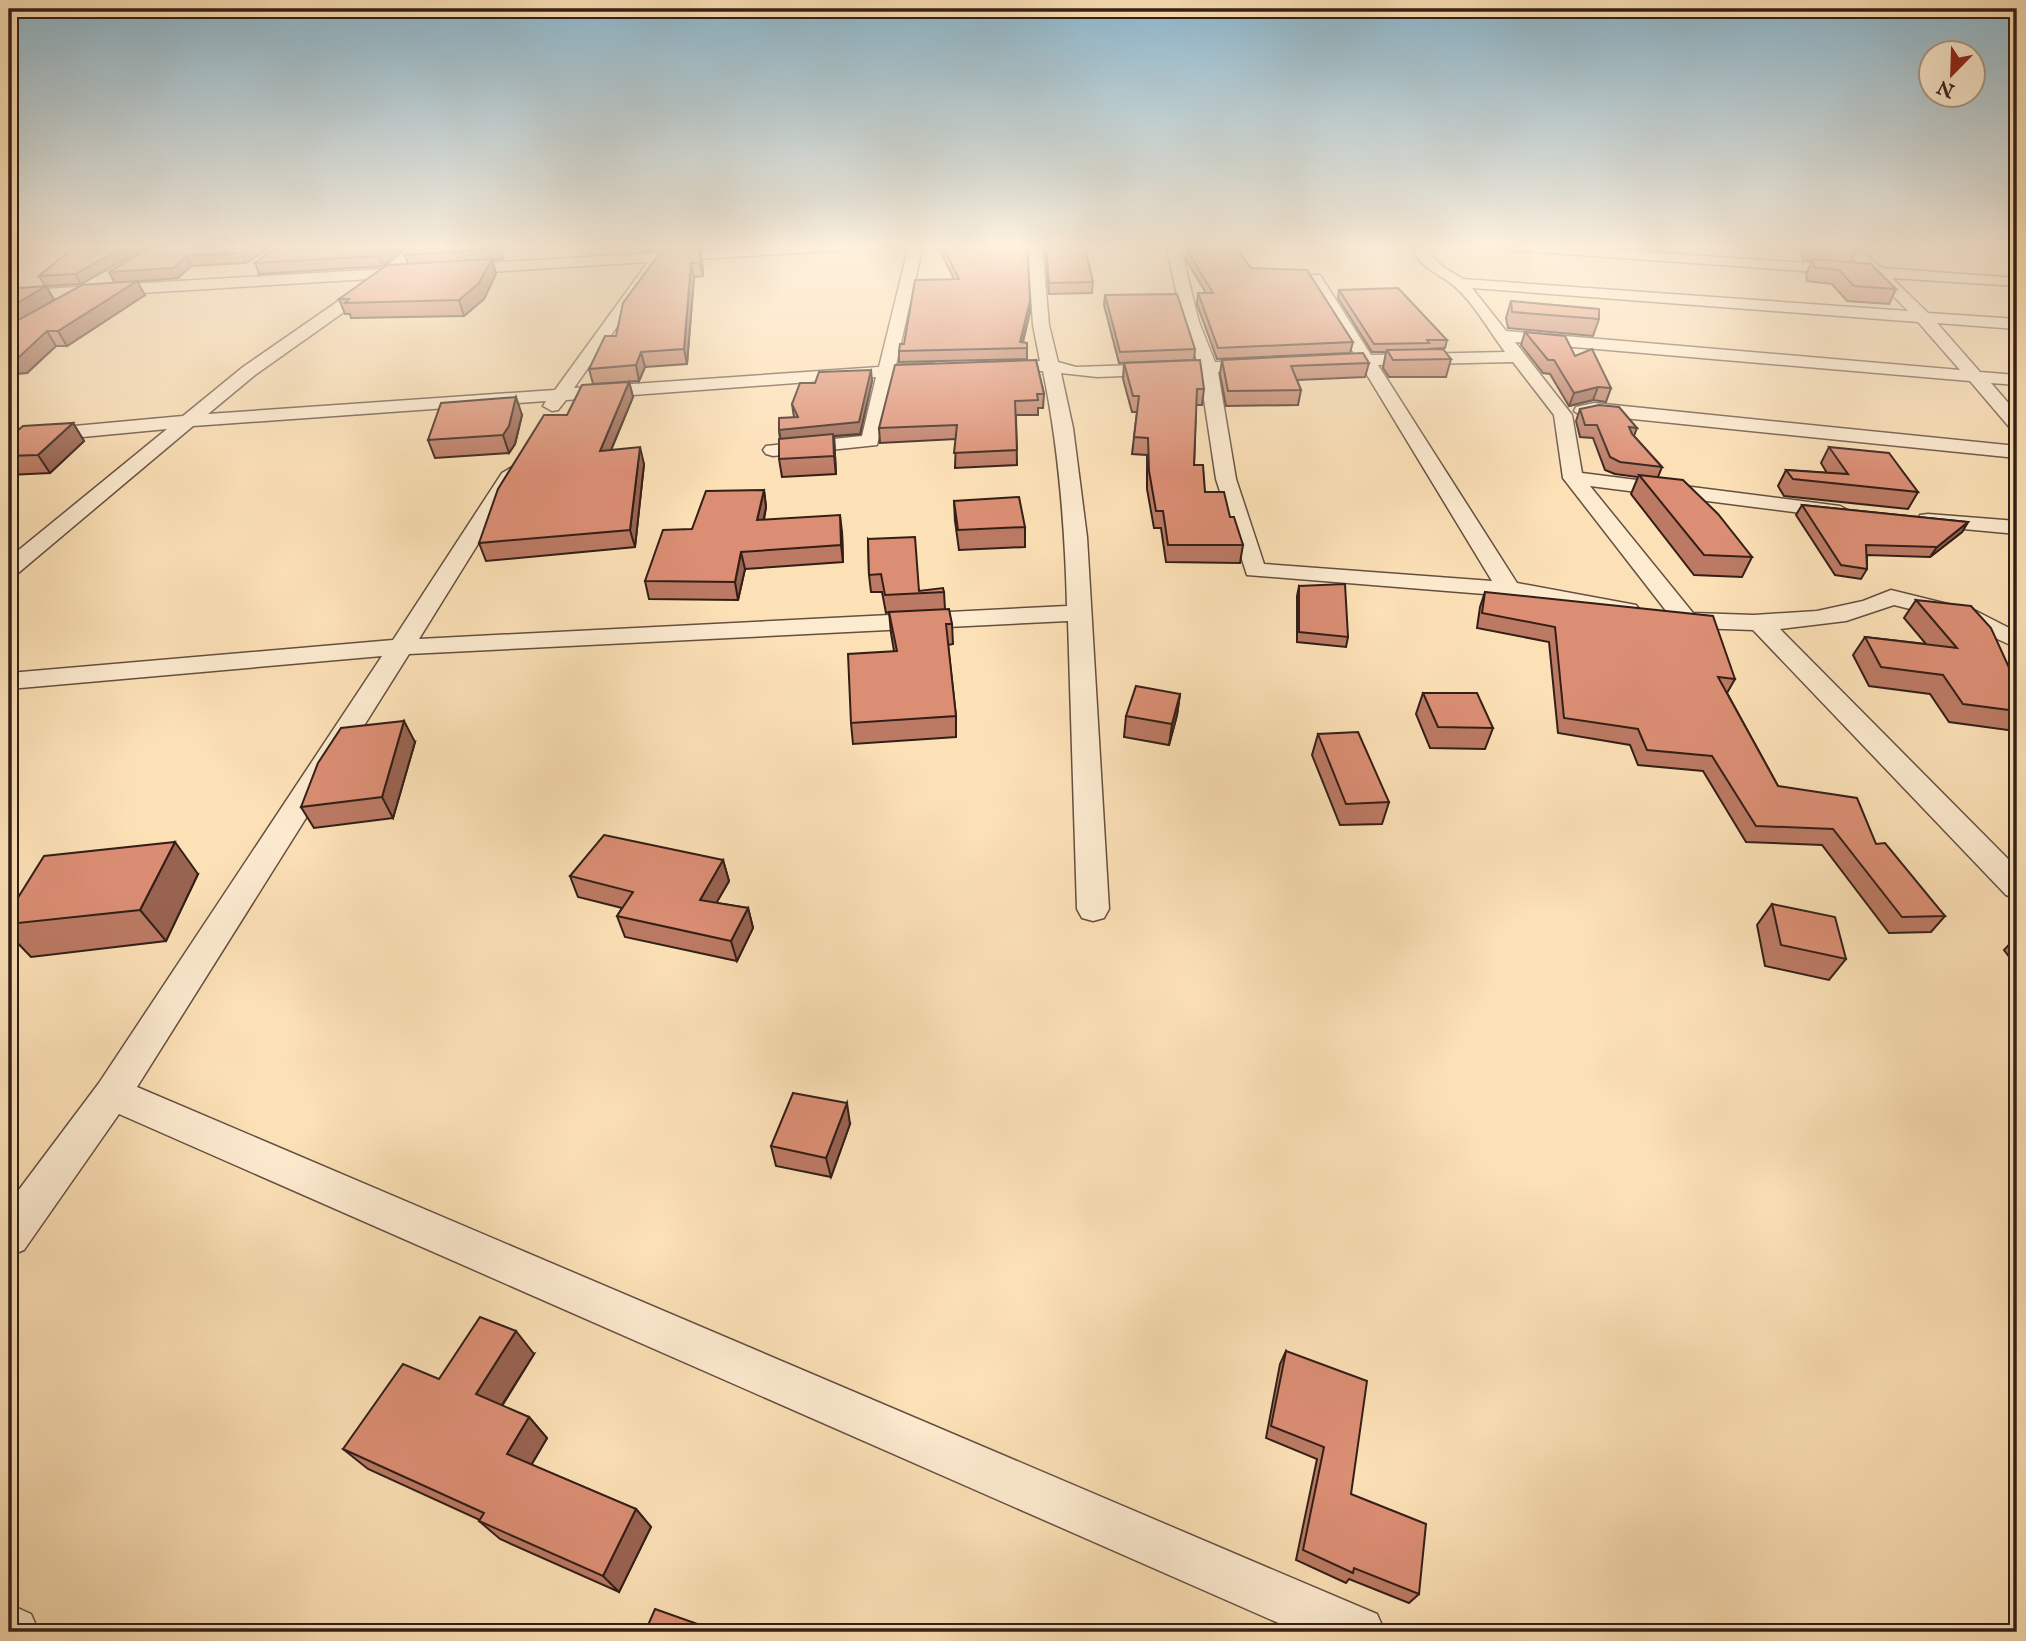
<svg xmlns="http://www.w3.org/2000/svg" width="2026" height="1641" viewBox="0 0 2026 1641" font-family="'IM FELL English',serif">
	<style>
		.lines { fill: none; stroke-linecap: round; stroke-linejoin: round }
		.street-casing { stroke: #654f40; stroke-width: 3 }
		.street { fill: #fdebd0; fill-rule: evenodd }
		.wall { fill: #bc7a64; stroke: #331f18; stroke-width: 2 }
		.shaded-wall { fill: #996351; stroke: #331f18; stroke-width: 2 }
		.building { fill: #db8e74; stroke: #331f18; stroke-width: 2 }
	</style>
	<rect width="100%" height="100%" fill="#fce0b6"/>
	<filter id="stains"><feTurbulence type="fractalNoise" baseFrequency=".00286" numOctaves="4"/><feColorMatrix values="0 0 0 0 .2 0 0 0 0 .09 0 0 0 0 .02 0 0 0 .5 -.17"/></filter>
	<radialGradient id="worn" r=".72"><stop offset=".6" stop-color="#630" stop-opacity="0"/><stop offset="1" stop-color="#630" stop-opacity=".3"/></radialGradient>
	<g class="lines">
		<g class="street-casing">
			<g id="street">
				<path d="M 22,245 L 39,245 L 9,260 L 9,251 Z"/>
				<path d="M 411,245 L 425,245 L 402,268 L 655,253 L 661,245 L 675,245 L 670,252 L 803,245 L 872,245 L 865,249 L 663,261 L 574,388 L 879,367 L 909,245 L 923,245 L 896,365 L 933,363 L 942,368 L 933,373 L 894,376 L 877,445 L 773,456 L 766,454 L 763,450 L 766,446 L 862,436 L 876,377 L 566,400 L 558,410 L 552,411 L 543,406 L 546,401 L 193,426 L 17,574 L 9,576 L 9,558 L 167,429 L 9,444 L 9,432 L 183,416 L 243,367 L 370,279 L 9,301 L 9,291 L 384,269 ZM 648,262 L 555,390 L 208,414 L 255,375 L 392,278 Z"/>
				<path d="M 1028,245 L 1042,245 L 1049,325 L 1058,362 L 1076,367 L 1198,363 L 1183,322 L 1166,245 L 1180,245 L 1199,322 L 1215,362 L 1267,361 L 1270,365 L 1267,369 L 1261,370 L 1218,372 L 1236,479 L 1264,564 L 1492,581 L 1361,365 L 1328,366 L 1319,361 L 1328,356 L 1355,355 L 1308,278 L 1310,275 L 1320,275 L 1371,355 L 1505,352 C 1489,331 1474,303 1454,286 C 1438,272 1417,268 1412,245 L 1426,245 C 1432,262 1448,270 1463,279 L 1908,311 L 1874,276 L 1496,249 L 1489,245 L 1548,245 L 1863,267 L 1837,245 L 1852,245 L 1882,268 L 2017,278 L 2017,286 L 1892,278 L 1928,313 L 2017,319 L 2017,329 L 1937,323 L 1980,372 L 2017,375 L 2017,385 L 1991,383 L 2017,413 L 2017,430 L 2010,428 L 1970,381 L 1515,342 L 1572,415 L 1582,473 L 1840,506 L 1851,512 L 1840,518 L 1590,486 L 1693,613 L 1754,615 L 1817,611 L 1863,601 L 1891,590 L 1976,611 L 2017,632 L 2017,648 L 1958,621 L 1894,605 L 1846,621 L 1780,629 L 2017,868 L 2017,899 L 2006,895 L 1753,630 L 1696,628 L 1665,623 L 1662,618 L 1667,612 L 1563,478 L 1554,415 L 1513,362 L 1378,365 L 1517,583 L 1636,605 L 1640,610 L 1636,615 L 1628,617 L 1509,596 L 1247,575 L 1216,479 L 1200,373 L 1097,377 L 1061,373 L 1073,428 L 1087,537 L 1109,909 L 1104,918 L 1093,921 L 1082,918 L 1077,909 L 1068,621 L 409,654 L 137,1087 L 1377,1614 L 1385,1632 L 1299,1632 L 119,1114 L 24,1250 L 9,1256 L 9,1203 L 99,1083 L 382,656 L 9,689 L 9,673 L 393,640 L 502,473 L 512,467 L 522,473 L 419,639 L 1067,606 C 1065,527 1059,449 1043,371 L 997,371 L 988,366 L 997,361 L 1040,361 L 1033,325 ZM 1472,288 L 1918,322 L 1960,370 L 1506,331 Z"/>
				<path d="M 1594,403 L 2017,446 L 2017,458 L 1594,415 L 1583,417 L 1574,411 L 1576,407 Z"/>
				<path d="M 1928,514 L 2017,521 L 2017,534 L 1920,525 L 1917,520 L 1920,515 Z"/>
				<path d="M 9,1604 L 31,1614 L 39,1632 L 9,1632 Z"/>
			</g>
		</g>
		<use href="#street" class="street"/>
	</g>
	<g class="wall">
		<path d="M 77,245 L 150,245 L 81,284 L 46,286 L 54,300 L 115,283 L 109,272 L 153,245 L 274,245 L 246,263 L 191,266 L 178,278 L 131,282 L 145,295 L 67,346 L 56,346 L 27,373 L 12,374 L 45,286 L 39,276 Z"/>
		<path d="M 279,245 L 409,245 L 383,266 L 259,274 L 255,263 Z"/>
		<path d="M 415,245 L 511,245 L 501,250 L 503,259 L 492,260 L 496,274 L 484,299 L 464,316 L 351,318 L 350,314 L 345,314 L 339,299 L 408,264 L 405,255 Z"/>
		<path d="M 639,245 L 656,245 L 656,247 L 654,250 L 640,251 Z"/>
		<path d="M 674,245 L 701,245 L 701,248 L 675,249 Z"/>
		<path d="M 937,245 L 1027,245 L 1030,312 L 1023,342 L 1027,343 L 1027,359 L 899,362 L 899,351 L 954,279 Z"/>
		<path d="M 1041,245 L 1084,245 L 1093,282 L 1092,293 L 1049,294 L 1045,245 Z"/>
		<path d="M 1797,245 L 1854,245 L 1857,248 L 1851,262 L 1896,289 L 1889,304 L 1847,301 L 1832,284 L 1807,281 L 1806,274 L 1812,261 L 1803,260 L 1801,249 Z"/>
		<path d="M 662,250 L 702,261 L 703,276 L 694,277 L 687,364 L 645,367 L 639,381 L 593,384 L 589,369 L 616,336 Z"/>
		<path d="M 1187,250 L 1251,268 L 1353,342 L 1350,353 L 1217,359 L 1197,304 L 1198,293 L 1206,293 L 1186,260 Z"/>
		<path d="M 1339,290 L 1447,340 L 1445,348 L 1428,349 L 1427,350 L 1451,359 L 1446,377 L 1389,377 L 1383,368 L 1386,352 L 1372,352 L 1338,298 Z"/>
		<path d="M 1105,295 L 1195,349 L 1194,360 L 1119,363 L 1104,305 Z"/>
		<path d="M 1511,301 L 1599,319 L 1593,336 L 1508,328 L 1506,318 Z"/>
		<path d="M 1525,332 L 1575,356 L 1611,388 L 1606,402 L 1593,400 L 1569,406 L 1550,374 L 1543,373 L 1521,345 Z"/>
		<path d="M 1036,360 L 1044,394 L 1043,408 L 1038,408 L 1038,415 L 1016,415 L 1017,465 L 955,468 L 956,439 L 880,443 L 879,428 Z"/>
		<path d="M 1222,360 L 1369,363 L 1365,377 L 1297,380 L 1301,390 L 1298,405 L 1226,406 L 1220,374 Z"/>
		<path d="M 1124,363 L 1204,389 L 1202,405 L 1196,405 L 1194,465 L 1205,492 L 1230,517 L 1243,545 L 1240,563 L 1166,562 L 1161,528 L 1154,528 L 1147,489 L 1147,455 L 1132,454 L 1137,412 L 1132,412 L 1123,379 Z"/>
		<path d="M 872,381 L 860,434 L 834,436 L 836,474 L 782,477 L 779,459 L 780,439 L 779,430 L 794,417 L 792,404 Z"/>
		<path d="M 629,382 L 633,397 L 611,450 L 644,464 L 635,547 L 486,561 L 479,543 L 567,415 Z"/>
		<path d="M 1580,409 L 1637,428 L 1634,436 L 1662,467 L 1658,477 L 1752,557 L 1742,577 L 1694,575 L 1631,494 L 1638,477 L 1615,474 L 1605,470 L 1593,438 L 1580,437 L 1576,421 Z"/>
		<path d="M 522,415 L 515,444 L 509,453 L 435,458 L 428,440 Z"/>
		<path d="M 73,423 L 84,441 L 50,473 L 9,475 L 9,438 Z"/>
		<path d="M 1829,447 L 1918,492 L 1908,509 L 1784,496 L 1778,486 L 1786,470 L 1827,473 L 1821,463 Z"/>
		<path d="M 764,490 L 766,507 L 764,520 L 842,532 L 843,562 L 745,569 L 738,600 L 649,599 L 645,581 L 692,529 Z"/>
		<path d="M 954,501 L 1025,527 L 1025,547 L 959,550 L 955,521 Z"/>
		<path d="M 1802,505 L 1968,522 L 1962,532 L 1930,557 L 1867,555 L 1867,569 L 1861,579 L 1835,575 L 1796,515 Z"/>
		<path d="M 868,539 L 919,591 L 944,592 L 945,609 L 952,624 L 953,644 L 948,645 L 956,716 L 956,737 L 853,744 L 851,723 L 894,651 L 891,633 L 889,612 L 886,613 L 882,592 L 871,592 L 869,575 Z"/>
		<path d="M 1299,586 L 1348,637 L 1346,647 L 1297,642 L 1297,596 Z"/>
		<path d="M 1485,592 L 1735,679 L 1727,693 L 1778,786 L 1876,844 L 1945,916 L 1931,932 L 1889,933 L 1822,845 L 1746,842 L 1703,771 L 1638,765 L 1630,745 L 1558,733 L 1549,642 L 1477,628 L 1480,607 Z"/>
		<path d="M 1916,600 L 2017,685 L 2017,728 L 2015,731 L 1949,722 L 1930,694 L 1869,686 L 1853,655 L 1865,637 L 1926,644 L 1904,618 Z"/>
		<path d="M 1423,693 L 1493,728 L 1485,749 L 1430,748 L 1416,714 Z"/>
		<path d="M 1180,694 L 1177,715 L 1169,745 L 1124,737 L 1126,716 Z"/>
		<path d="M 1318,734 L 1389,802 L 1382,824 L 1340,825 L 1312,755 Z"/>
		<path d="M 415,742 L 393,818 L 314,828 L 301,807 Z"/>
		<path d="M 723,860 L 729,881 L 716,903 L 748,908 L 753,928 L 737,961 L 625,937 L 617,916 L 622,908 L 578,897 L 570,876 Z"/>
		<path d="M 198,874 L 166,941 L 31,957 L 9,934 L 9,912 Z"/>
		<path d="M 1772,904 L 1846,959 L 1829,980 L 1765,966 L 1757,925 Z"/>
		<path d="M 2017,936 L 2017,967 L 2004,950 Z"/>
		<path d="M 850,1124 L 831,1177 L 776,1166 L 771,1146 Z"/>
		<path d="M 1286,1351 L 1351,1494 L 1419,1594 L 1409,1603 L 1349,1579 L 1346,1583 L 1296,1560 L 1317,1459 L 1266,1438 L 1280,1364 Z"/>
		<path d="M 534,1354 L 502,1406 L 529,1417 L 547,1438 L 531,1465 L 636,1509 L 651,1527 L 619,1592 L 500,1539 L 479,1521 L 480,1520 L 368,1469 L 343,1449 Z"/>
	</g>
	<g class="shaded-wall">
		<path d="M 127,245 L 150,245 L 81,284 L 75,274 Z"/>
		<path d="M 254,245 L 274,245 L 246,263 L 242,253 Z"/>
		<path d="M 393,245 L 409,245 L 383,266 L 379,256 Z"/>
		<path d="M 490,245 L 511,245 L 501,250 L 500,249 L 482,249 Z"/>
		<path d="M 700,248 L 702,261 L 703,276 L 700,263 Z"/>
		<path d="M 186,256 L 191,266 L 178,278 L 115,283 L 109,272 Z"/>
		<path d="M 492,259 L 496,274 L 484,299 L 464,316 L 459,300 Z"/>
		<path d="M 691,263 L 694,277 L 687,364 L 684,349 Z"/>
		<path d="M 137,281 L 145,295 L 67,346 L 58,331 Z"/>
		<path d="M 46,286 L 54,300 L 9,327 L 9,308 Z"/>
		<path d="M 1030,301 L 1030,312 L 1021,348 L 1020,342 Z"/>
		<path d="M 47,331 L 56,346 L 27,373 L 12,374 L 9,377 L 9,358 Z"/>
		<path d="M 641,352 L 645,367 L 639,381 L 636,365 Z"/>
		<path d="M 871,370 L 872,381 L 860,434 L 834,436 L 836,474 L 834,456 L 781,442 L 779,430 Z"/>
		<path d="M 629,382 L 633,397 L 604,467 L 600,451 Z"/>
		<path d="M 1598,387 L 1593,400 L 1569,406 L 1574,393 Z"/>
		<path d="M 516,397 L 522,415 L 515,444 L 509,453 L 503,435 Z"/>
		<path d="M 73,423 L 84,441 L 50,473 L 38,455 Z"/>
		<path d="M 640,447 L 644,464 L 635,547 L 630,530 Z"/>
		<path d="M 764,490 L 766,507 L 760,537 L 757,520 Z"/>
		<path d="M 840,515 L 842,532 L 843,562 L 841,545 Z"/>
		<path d="M 1968,522 L 1962,532 L 1930,557 L 1937,547 Z"/>
		<path d="M 741,552 L 745,569 L 738,600 L 735,582 Z"/>
		<path d="M 1180,694 L 1177,715 L 1169,745 L 1172,724 Z"/>
		<path d="M 404,721 L 415,742 L 393,818 L 382,797 Z"/>
		<path d="M 175,842 L 198,874 L 166,941 L 140,910 Z"/>
		<path d="M 723,860 L 729,881 L 706,921 L 700,900 Z"/>
		<path d="M 748,908 L 753,928 L 737,961 L 731,941 Z"/>
		<path d="M 847,1103 L 850,1124 L 831,1177 L 826,1158 Z"/>
		<path d="M 516,1331 L 534,1354 L 495,1416 L 476,1394 Z"/>
		<path d="M 529,1417 L 547,1438 L 526,1474 L 507,1454 Z"/>
		<path d="M 636,1509 L 651,1527 L 619,1592 L 603,1576 Z"/>
	</g>
	<g class="building">
		<path d="M 77,245 L 127,245 L 75,274 L 39,276 Z"/>
		<path d="M 153,245 L 254,245 L 242,253 L 186,256 L 173,268 L 109,272 Z"/>
		<path d="M 279,245 L 393,245 L 379,256 L 255,263 Z"/>
		<path d="M 415,245 L 490,245 L 482,249 L 500,249 L 405,255 Z"/>
		<path d="M 942,245 L 1027,245 L 1030,301 L 1020,342 L 1027,343 L 1027,348 L 899,351 L 900,344 L 904,344 L 915,280 L 959,279 Z"/>
		<path d="M 1046,245 L 1084,245 L 1093,282 L 1049,283 Z"/>
		<path d="M 1810,245 L 1854,245 L 1857,248 Z"/>
		<path d="M 700,248 L 700,263 L 691,263 L 684,349 L 641,352 L 636,365 L 589,369 L 605,336 L 616,336 L 623,303 L 662,250 Z"/>
		<path d="M 1236,248 L 1251,268 L 1307,270 L 1353,342 L 1218,348 L 1198,293 L 1213,293 L 1187,250 Z"/>
		<path d="M 492,259 L 479,283 L 459,300 L 345,303 L 349,299 L 339,299 L 387,265 Z"/>
		<path d="M 1812,259 L 1871,264 L 1896,289 L 1854,286 L 1839,270 L 1814,267 Z"/>
		<path d="M 137,281 L 58,331 L 47,331 L 18,358 L 9,358 L 9,325 L 82,285 Z"/>
		<path d="M 46,286 L 9,308 L 9,295 L 18,288 Z"/>
		<path d="M 1398,288 L 1447,340 L 1427,340 L 1429,343 L 1374,344 L 1339,290 Z"/>
		<path d="M 1177,294 L 1195,349 L 1120,352 L 1105,295 Z"/>
		<path d="M 1511,301 L 1599,309 L 1599,319 L 1512,312 Z"/>
		<path d="M 1525,332 L 1565,336 L 1575,356 L 1592,349 L 1611,388 L 1598,387 L 1574,393 L 1554,360 L 1548,360 Z"/>
		<path d="M 1443,349 L 1451,359 L 1393,360 L 1387,350 Z"/>
		<path d="M 1363,353 L 1369,363 L 1291,366 L 1301,390 L 1228,391 L 1222,360 Z"/>
		<path d="M 1036,360 L 1044,394 L 1037,394 L 1038,400 L 1015,401 L 1017,450 L 954,453 L 957,425 L 879,428 L 895,365 Z"/>
		<path d="M 1200,360 L 1204,389 L 1197,389 L 1194,465 L 1203,465 L 1205,492 L 1224,492 L 1230,517 L 1234,517 L 1243,545 L 1168,545 L 1163,511 L 1156,511 L 1149,471 L 1148,438 L 1134,437 L 1139,396 L 1133,396 L 1124,363 Z"/>
		<path d="M 871,370 L 859,422 L 779,430 L 779,418 L 798,417 L 792,404 L 800,383 L 815,383 L 819,372 Z"/>
		<path d="M 629,382 L 600,451 L 640,447 L 630,530 L 479,543 L 498,489 L 544,415 L 567,415 L 582,385 Z"/>
		<path d="M 516,397 L 509,426 L 503,435 L 428,440 L 441,403 Z"/>
		<path d="M 1599,405 L 1619,407 L 1637,428 L 1629,427 L 1632,434 L 1662,467 L 1620,462 L 1610,457 L 1597,425 L 1585,425 L 1580,409 Z"/>
		<path d="M 73,423 L 38,455 L 9,456 L 9,438 L 23,426 Z"/>
		<path d="M 833,434 L 834,456 L 779,459 L 779,439 Z"/>
		<path d="M 1829,447 L 1889,453 L 1918,492 L 1793,479 L 1786,470 L 1848,474 Z"/>
		<path d="M 1639,475 L 1683,480 L 1718,514 L 1752,557 L 1704,555 Z"/>
		<path d="M 764,490 L 757,520 L 840,515 L 841,545 L 741,552 L 735,582 L 645,581 L 663,530 L 692,529 L 706,491 Z"/>
		<path d="M 1019,497 L 1025,527 L 958,530 L 954,501 Z"/>
		<path d="M 1802,505 L 1968,522 L 1937,547 L 1866,545 L 1867,569 L 1841,565 Z"/>
		<path d="M 915,537 L 919,591 L 943,588 L 944,592 L 885,595 L 881,574 L 869,575 L 868,539 Z"/>
		<path d="M 1345,584 L 1348,637 L 1299,632 L 1299,586 Z"/>
		<path d="M 1485,592 L 1713,616 L 1735,679 L 1718,677 L 1778,786 L 1857,798 L 1876,844 L 1885,843 L 1945,916 L 1902,917 L 1833,829 L 1756,826 L 1712,756 L 1647,750 L 1638,729 L 1564,718 L 1555,627 L 1482,613 Z"/>
		<path d="M 1916,600 L 1971,606 L 1991,628 L 2017,685 L 2017,711 L 1963,704 L 1943,675 L 1881,667 L 1865,637 L 1957,648 Z"/>
		<path d="M 949,609 L 952,624 L 946,624 L 956,716 L 851,723 L 848,654 L 897,651 L 889,612 Z"/>
		<path d="M 1136,686 L 1180,694 L 1172,724 L 1126,716 Z"/>
		<path d="M 1423,693 L 1477,693 L 1493,728 L 1438,727 Z"/>
		<path d="M 404,721 L 382,797 L 301,807 L 318,763 L 341,728 Z"/>
		<path d="M 1358,732 L 1389,802 L 1346,804 L 1318,734 Z"/>
		<path d="M 604,835 L 723,860 L 700,900 L 748,908 L 731,941 L 617,916 L 633,892 L 570,876 Z"/>
		<path d="M 175,842 L 140,910 L 9,924 L 9,912 L 44,856 Z"/>
		<path d="M 1772,904 L 1835,917 L 1846,959 L 1781,945 Z"/>
		<path d="M 793,1093 L 847,1103 L 826,1158 L 771,1146 Z"/>
		<path d="M 480,1317 L 516,1331 L 476,1394 L 529,1417 L 507,1454 L 636,1509 L 603,1576 L 479,1521 L 484,1513 L 343,1449 L 403,1364 L 439,1379 Z"/>
		<path d="M 1286,1351 L 1367,1381 L 1351,1494 L 1426,1524 L 1419,1594 L 1354,1568 L 1353,1573 L 1303,1550 L 1324,1447 L 1271,1426 Z"/>
		<path d="M 655,1609 L 720,1632 L 645,1632 Z"/>
	</g>
	<linearGradient id="sky" x2="0" y2="1"><stop stop-color="#8bb8d0"/><stop offset="0.52" stop-color="#fef1de"/><stop offset="1" stop-color="#fef1de" stop-opacity="0"/></linearGradient>
	<rect width="2026" height="474" fill="url(#sky)"/>
	<rect width="2026" height="1641" fill="none" stroke="#fce0b6" stroke-width="35"/>
	<rect x="10" y="10" width="2005" height="1620" fill="none" stroke="#331f18" stroke-width="3.5"/>
	<rect x="18" y="18" width="1991" height="1606" fill="none" stroke="#331f18" stroke-width="2"/>
	<g transform="translate(1952 74) rotate(203)"><circle r="33" fill="#fdebd0" stroke="#ac9986" stroke-width="2"/>
	<path d="M0-5L12 26L0 18L-12 26Z" fill="#8f2418"/>
	<text y="-10" font-size="19" font-weight="bold" text-anchor="middle" fill="#331f18">N</text>
	</g>
	<rect width="100%" height="100%" filter="url(#stains)"/>
	<rect width="100%" height="100%" fill="url(#worn)"/>
</svg>
